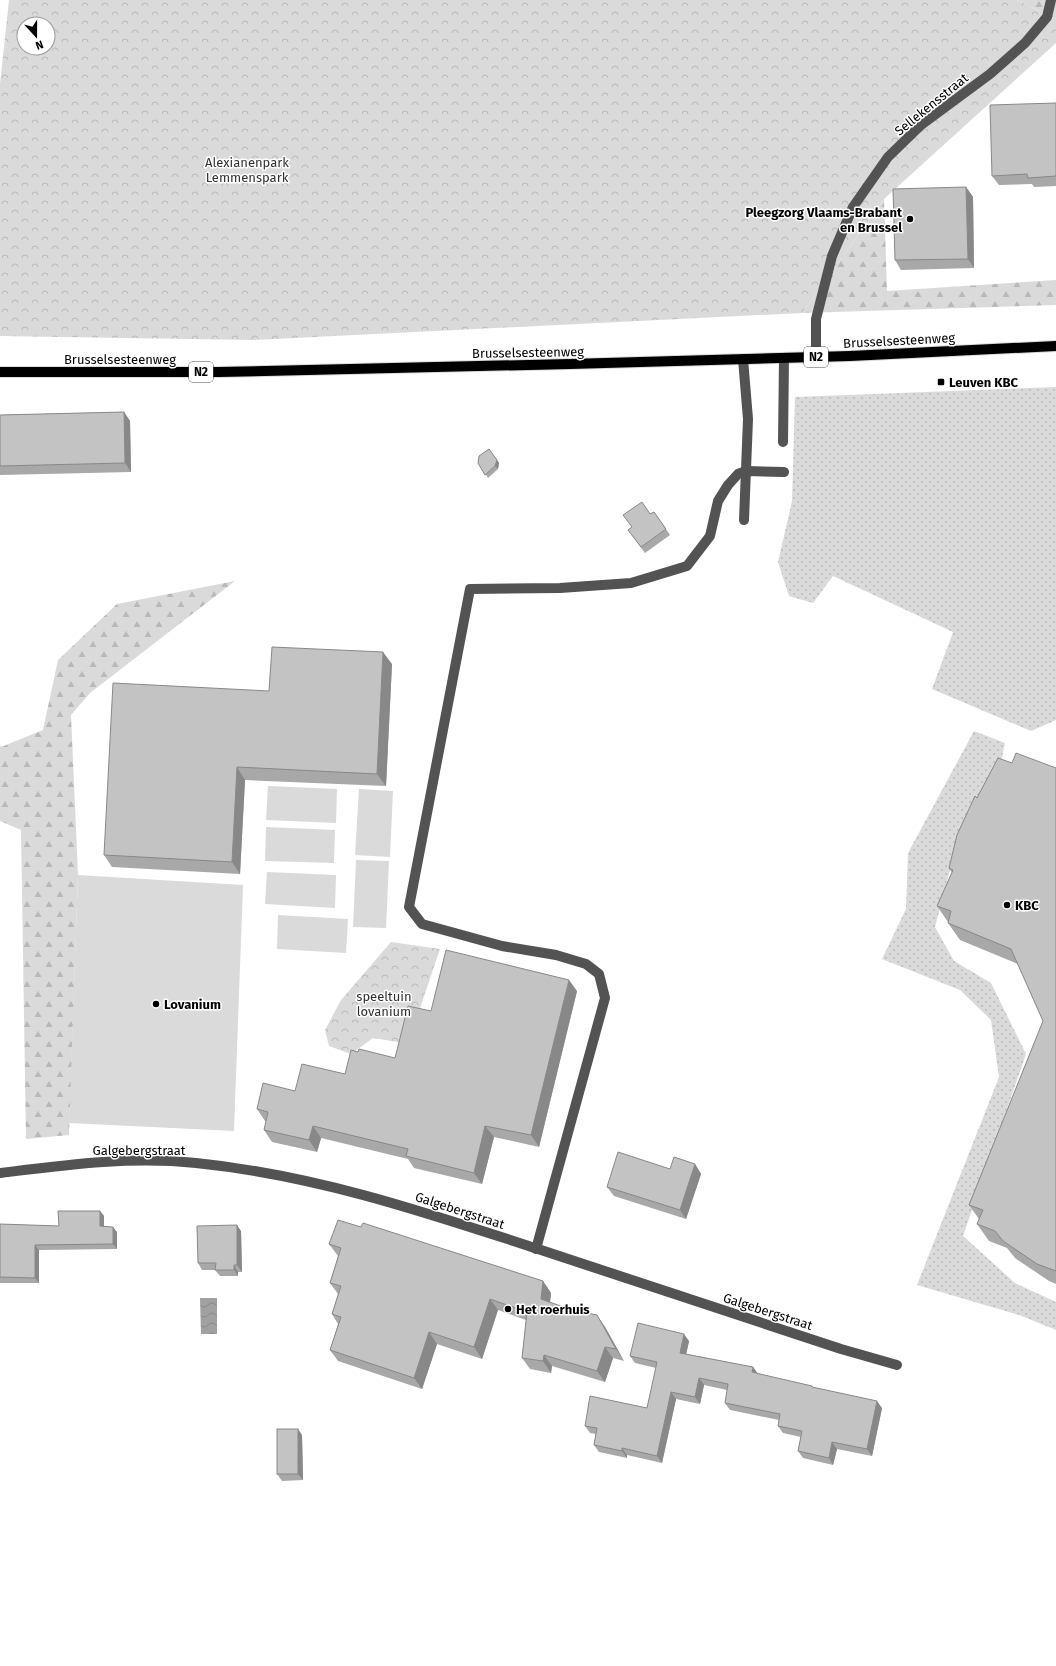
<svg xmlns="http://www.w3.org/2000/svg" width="1056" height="1666" viewBox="0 0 1056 1666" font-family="'Fira Sans',sans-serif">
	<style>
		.grass { fill: #dadada }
		.forest { fill: url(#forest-firs) }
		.park { fill: url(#park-crowns); fill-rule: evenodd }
		.garden { fill: url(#garden-dots) }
		.water { fill: url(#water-waves) }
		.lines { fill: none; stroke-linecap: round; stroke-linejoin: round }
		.major-casing { stroke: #dbdbdb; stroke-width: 12 }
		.minor { stroke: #535353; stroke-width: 10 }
		.major { stroke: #000; stroke-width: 10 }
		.wall { fill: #a8a8a8 }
		.shaded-wall { fill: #888 }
		.building { fill: #c3c3c3; stroke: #888 }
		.poi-dot { fill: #000; stroke: #fff; stroke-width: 1.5 }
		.labels { text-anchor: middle; stroke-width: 3; stroke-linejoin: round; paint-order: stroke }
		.shield { fill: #fff; stroke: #4c4c4c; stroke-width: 1 }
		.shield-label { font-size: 12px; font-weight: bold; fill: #000 }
		.street-label { font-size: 13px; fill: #000; stroke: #fff }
		.park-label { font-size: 13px; fill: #313131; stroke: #fff }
		.poi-label { font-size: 13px; font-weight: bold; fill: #000; stroke: #fff; text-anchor: start }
	</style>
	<defs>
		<pattern id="forest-firs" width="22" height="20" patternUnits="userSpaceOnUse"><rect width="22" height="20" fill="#dadada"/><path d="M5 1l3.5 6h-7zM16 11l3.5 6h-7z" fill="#b9b9b9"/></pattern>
		<pattern id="park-crowns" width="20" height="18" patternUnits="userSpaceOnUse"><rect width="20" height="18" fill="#dadada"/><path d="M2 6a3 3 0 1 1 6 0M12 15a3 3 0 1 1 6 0" fill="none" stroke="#b9b9b9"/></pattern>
		<pattern id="garden-dots" width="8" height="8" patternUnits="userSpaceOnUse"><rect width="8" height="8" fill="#dadada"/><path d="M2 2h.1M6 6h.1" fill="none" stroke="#b9b9b9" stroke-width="1.8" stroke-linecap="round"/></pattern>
		<pattern id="water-waves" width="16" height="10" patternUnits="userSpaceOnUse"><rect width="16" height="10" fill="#a1a1a1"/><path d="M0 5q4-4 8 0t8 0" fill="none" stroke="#898989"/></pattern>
	</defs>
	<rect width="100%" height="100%" fill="#fff"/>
	<g class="grass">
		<path d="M 268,786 L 337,789 L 336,823 L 266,820 Z"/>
		<path d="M 359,789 L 393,791 L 390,857 L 355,855 Z"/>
		<path d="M 266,827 L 335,830 L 334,863 L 265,861 Z"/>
		<path d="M 356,860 L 389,861 L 386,928 L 353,927 Z"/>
		<path d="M 267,872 L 336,875 L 335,908 L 265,904 Z"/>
		<path d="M 78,875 L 243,885 L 234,1131 L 69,1123 Z"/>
		<path d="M 278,915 L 348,919 L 346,953 L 277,949 Z"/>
	</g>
	<g class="forest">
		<path d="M 1017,0 L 1056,0 L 1056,19 Z"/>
		<path d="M 884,199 L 887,291 L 1056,280 L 1056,305 L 802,313 Z"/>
		<path d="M 235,581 L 90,693 L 71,715 L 78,875 L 69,1135 L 26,1139 L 21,830 L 0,821 L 0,744 L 1,747 L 43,730 L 58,660 L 117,604 Z"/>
	</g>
	<g class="park">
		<path d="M 9,0 L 1017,0 L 1056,19 L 1056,43 L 884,199 L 802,313 L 253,340 L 0,336 L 0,84 ZM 24,24 L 48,24 L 48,48 L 24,48 Z"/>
		<path d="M 391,942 L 440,949 L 417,1017 L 410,1044 L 373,1038 L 351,1054 L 329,1046 L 325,1030 L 341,1000 Z"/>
	</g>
	<g class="garden">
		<path d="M 1056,387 L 1056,720 L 1031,731 L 932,689 L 953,632 L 833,576 L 813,603 L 789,596 L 778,562 L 792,501 L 795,397 Z"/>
		<path d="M 974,731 L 1005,743 L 999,771 L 962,824 L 935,927 L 954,961 L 991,983 L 1026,1054 L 963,1236 L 1015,1283 L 1056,1302 L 1056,1330 L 1019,1315 L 917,1285 L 999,1077 L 991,1020 L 960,990 L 882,959 L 906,909 L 908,853 Z"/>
	</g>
	<path class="water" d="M 200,1298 L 217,1298 L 217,1334 L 201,1334 Z"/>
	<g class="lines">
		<g class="major-casing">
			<path id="major" d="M 0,372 L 219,372 L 570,364 L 850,356 L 1056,346"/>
		</g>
		<g class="minor">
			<path d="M 816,357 L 816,319 L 832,256 L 853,207 L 888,157 L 921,125 L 990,74 L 1025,43 L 1047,17 L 1051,0"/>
			<path d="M 743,359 L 748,419 L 744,520"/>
			<path d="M 783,442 L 784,358"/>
			<path d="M 0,1173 C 65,1165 130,1156 196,1163 C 315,1175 425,1212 538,1249 C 639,1283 740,1316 841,1349 L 897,1365"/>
			<path d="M 536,1249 L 605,998 L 599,974 L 586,964 L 556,955 L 502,946 L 422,924 L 409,907 L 470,589 L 560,588 L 631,583 L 687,566 L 710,536 L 718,501 L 728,485 L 738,474 L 746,471 L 784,472"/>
		</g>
		<use href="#major" class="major"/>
	</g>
	<g class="wall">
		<path d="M 1056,103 L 1056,186 L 1034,187 L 1032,184 L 999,185 L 992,176 Z"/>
		<path d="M 966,187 L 973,197 L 974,268 L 901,270 L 895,260 Z"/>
		<path d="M 124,412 L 130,421 L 131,472 L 0,475 L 0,415 Z"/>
		<path d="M 489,449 L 499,463 L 498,469 L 488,478 L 478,463 Z"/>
		<path d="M 654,512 L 670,535 L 645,553 L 628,530 Z"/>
		<path d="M 392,664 L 386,786 L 245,780 L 240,874 L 112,867 L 104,855 L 269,691 Z"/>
		<path d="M 1012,763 L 1056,768 L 1056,1284 L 1049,1281 L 1015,1258 L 1007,1248 L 989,1241 L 977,1224 L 979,1219 L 969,1205 L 1043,1021 L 1018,964 L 960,940 L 948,923 L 948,922 L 937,906 L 952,873 L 949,868 L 977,798 Z"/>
		<path d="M 577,991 L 539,1147 L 494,1137 L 482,1184 L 414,1168 L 408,1159 L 321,1138 L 317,1152 L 272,1142 L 264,1130 L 266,1121 L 265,1121 L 257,1109 L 295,1091 L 345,1074 L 395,1058 L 431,1011 Z"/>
		<path d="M 695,1164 L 701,1174 L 686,1219 L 614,1196 L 607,1187 L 670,1169 Z"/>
		<path d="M 100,1211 L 104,1216 L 104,1226 L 117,1232 L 117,1249 L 39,1250 L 39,1283 L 0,1283 L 0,1224 L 59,1226 Z"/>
		<path d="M 361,1227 L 543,1281 L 551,1293 L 550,1302 L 605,1327 L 624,1361 L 613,1358 L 605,1382 L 552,1366 L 551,1373 L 530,1369 L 522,1358 L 526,1320 L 498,1310 L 482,1359 L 437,1344 L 422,1389 L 338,1361 L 330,1350 L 338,1324 L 332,1314 L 338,1294 L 330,1283 L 338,1256 L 329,1244 Z"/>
		<path d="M 241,1231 L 242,1272 L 238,1272 L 238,1276 L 220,1276 L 215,1270 L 202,1270 L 198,1263 Z"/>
		<path d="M 689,1341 L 686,1354 L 753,1367 L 758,1374 L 813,1388 L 882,1408 L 872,1456 L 837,1449 L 833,1465 L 803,1458 L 798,1451 L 801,1437 L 783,1433 L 778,1426 L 779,1420 L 730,1410 L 725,1403 L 727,1390 L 704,1385 L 700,1404 L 676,1399 L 662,1463 L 627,1455 L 627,1458 L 599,1452 L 594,1445 L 596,1434 L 590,1433 L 585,1426 L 647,1408 L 656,1368 L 635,1363 L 630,1356 Z"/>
		<path d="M 302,1435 L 303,1480 L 282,1481 L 277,1474 Z"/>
	</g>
	<g class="shaded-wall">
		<path d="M 966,187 L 973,197 L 974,268 L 968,259 Z"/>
		<path d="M 124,412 L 130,421 L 131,472 L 125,463 Z"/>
		<path d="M 497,460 L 499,463 L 498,469 L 495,466 Z"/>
		<path d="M 383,652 L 392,664 L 386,786 L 377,774 Z"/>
		<path d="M 237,767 L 245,780 L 240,874 L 232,862 Z"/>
		<path d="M 569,980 L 577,991 L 539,1147 L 531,1135 Z"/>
		<path d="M 313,1126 L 321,1138 L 317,1152 L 309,1140 Z"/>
		<path d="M 485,1126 L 494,1137 L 482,1184 L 474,1173 Z"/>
		<path d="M 695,1164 L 701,1174 L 686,1219 L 680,1210 Z"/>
		<path d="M 100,1211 L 104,1216 L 104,1232 L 100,1226 Z"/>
		<path d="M 237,1225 L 241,1231 L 242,1272 L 237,1265 Z"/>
		<path d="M 113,1227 L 117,1232 L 117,1249 L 113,1244 Z"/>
		<path d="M 35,1245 L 39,1250 L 39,1283 L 35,1278 Z"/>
		<path d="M 234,1265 L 238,1272 L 238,1276 L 234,1270 Z"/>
		<path d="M 543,1281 L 551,1293 L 549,1311 L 541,1299 Z"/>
		<path d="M 490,1299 L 498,1310 L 482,1359 L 474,1347 Z"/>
		<path d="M 597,1315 L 605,1327 L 624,1361 L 616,1349 Z"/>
		<path d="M 429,1332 L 437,1344 L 422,1389 L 414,1378 Z"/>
		<path d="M 684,1334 L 689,1341 L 685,1360 L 680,1353 Z"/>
		<path d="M 605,1347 L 613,1358 L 605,1382 L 597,1371 Z"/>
		<path d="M 544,1355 L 552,1366 L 551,1373 L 543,1361 Z"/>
		<path d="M 753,1367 L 758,1374 L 752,1372 Z"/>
		<path d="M 699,1378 L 704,1385 L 700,1404 L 695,1397 Z"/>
		<path d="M 671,1392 L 676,1399 L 662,1463 L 657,1456 Z"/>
		<path d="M 877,1401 L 882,1408 L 872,1456 L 867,1449 Z"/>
		<path d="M 298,1429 L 302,1435 L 303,1480 L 298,1474 Z"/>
		<path d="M 832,1442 L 837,1449 L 833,1465 L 829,1458 Z"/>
		<path d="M 622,1448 L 627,1455 L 627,1458 L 622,1451 Z"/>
	</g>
	<g class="building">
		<path d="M 1056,103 L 1056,176 L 1028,178 L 1027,174 L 992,176 L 990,105 Z"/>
		<path d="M 966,187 L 968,259 L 895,260 L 893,189 Z"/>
		<path d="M 124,412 L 125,463 L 0,466 L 0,415 Z"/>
		<path d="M 489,449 L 497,460 L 495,466 L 485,475 L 478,463 L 479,456 Z"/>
		<path d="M 642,502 L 650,514 L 654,512 L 666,529 L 641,547 L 628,530 L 632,527 L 623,515 Z"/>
		<path d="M 272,647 L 383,652 L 377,774 L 237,767 L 232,862 L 104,855 L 113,683 L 269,691 Z"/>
		<path d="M 1016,753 L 1056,768 L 1056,1271 L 1037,1264 L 1003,1241 L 995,1231 L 977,1224 L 983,1210 L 969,1205 L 1043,1021 L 1011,949 L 948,923 L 951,911 L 937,906 L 953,870 L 949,868 L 957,835 L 975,796 L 977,798 L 998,758 L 1012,763 Z"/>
		<path d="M 446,950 L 569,980 L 531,1135 L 485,1126 L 474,1173 L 406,1156 L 408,1149 L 313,1126 L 309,1140 L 264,1130 L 268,1112 L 257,1109 L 263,1083 L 295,1091 L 302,1064 L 345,1074 L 351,1050 L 358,1052 L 359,1049 L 395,1058 L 408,1006 L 431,1011 Z"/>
		<path d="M 618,1152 L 670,1169 L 674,1157 L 695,1164 L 680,1210 L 607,1187 Z"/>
		<path d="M 58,1211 L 100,1211 L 100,1226 L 113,1227 L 113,1244 L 35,1245 L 35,1278 L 0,1277 L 0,1224 L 59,1226 Z"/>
		<path d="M 338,1220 L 361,1227 L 363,1223 L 543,1281 L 541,1299 L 572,1310 L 597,1315 L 616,1349 L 605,1347 L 597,1371 L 544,1355 L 543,1361 L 522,1358 L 527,1312 L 490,1299 L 474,1347 L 429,1332 L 414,1378 L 330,1350 L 341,1317 L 332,1314 L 341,1286 L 330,1283 L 341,1248 L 329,1244 Z"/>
		<path d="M 237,1225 L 237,1265 L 234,1265 L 234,1270 L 215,1270 L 216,1263 L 198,1263 L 197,1226 Z"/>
		<path d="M 638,1323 L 684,1334 L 680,1353 L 753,1367 L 752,1372 L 760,1374 L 812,1386 L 812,1387 L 877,1401 L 867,1449 L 832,1442 L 829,1458 L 798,1451 L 802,1431 L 778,1426 L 780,1414 L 725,1403 L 728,1384 L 699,1378 L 695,1397 L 671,1392 L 657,1456 L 622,1448 L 622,1451 L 594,1445 L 597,1428 L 585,1426 L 590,1396 L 647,1408 L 657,1362 L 630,1356 Z"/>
		<rect x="277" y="1429" width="21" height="45"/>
	</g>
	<g class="poi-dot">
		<circle cx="910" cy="219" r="4"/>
		<rect x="937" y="378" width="8" height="8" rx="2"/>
		<circle cx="1007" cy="905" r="4"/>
		<circle cx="156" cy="1004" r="4"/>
		<circle cx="508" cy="1309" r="4"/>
	</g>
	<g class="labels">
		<g class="shield">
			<rect x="804" y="347" width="24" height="20" rx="3"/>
			<rect x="189" y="362" width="24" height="20" rx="3"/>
		</g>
		<g class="shield-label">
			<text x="816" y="361">N2</text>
			<text x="201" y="376">N2</text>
		</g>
		<g class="street-label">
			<text transform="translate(931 104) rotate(-39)" y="5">Sellekensstraat</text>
			<text transform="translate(899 340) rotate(-3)" y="5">Brusselsesteenweg</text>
			<text transform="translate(528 352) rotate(-1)" y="5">Brusselsesteenweg</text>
			<text x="120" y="364">Brusselsesteenweg</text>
			<text x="139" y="1155">Galgebergstraat</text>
			<text transform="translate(460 1210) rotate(18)" y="5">Galgebergstraat</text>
			<text transform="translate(768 1311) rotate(18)" y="5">Galgebergstraat</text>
		</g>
		<g class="park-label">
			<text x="247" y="167">Alexianenpark<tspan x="247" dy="15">Lemmenspark</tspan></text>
			<text x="384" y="1001">speeltuin<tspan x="384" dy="15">lovanium</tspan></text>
		</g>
		<g class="poi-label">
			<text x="902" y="217" text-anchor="end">Pleegzorg Vlaams-Brabant<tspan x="902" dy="15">en Brussel</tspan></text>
			<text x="949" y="387">Leuven KBC</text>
			<text x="1015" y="910">KBC</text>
			<text x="164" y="1009">Lovanium</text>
			<text x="516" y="1314">Het roerhuis</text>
		</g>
	</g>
	<g transform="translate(36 36) rotate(159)"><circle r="19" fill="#ffffff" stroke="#999999"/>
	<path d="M0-3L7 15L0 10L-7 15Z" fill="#000000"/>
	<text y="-6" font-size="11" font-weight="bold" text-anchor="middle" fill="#000000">N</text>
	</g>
</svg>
